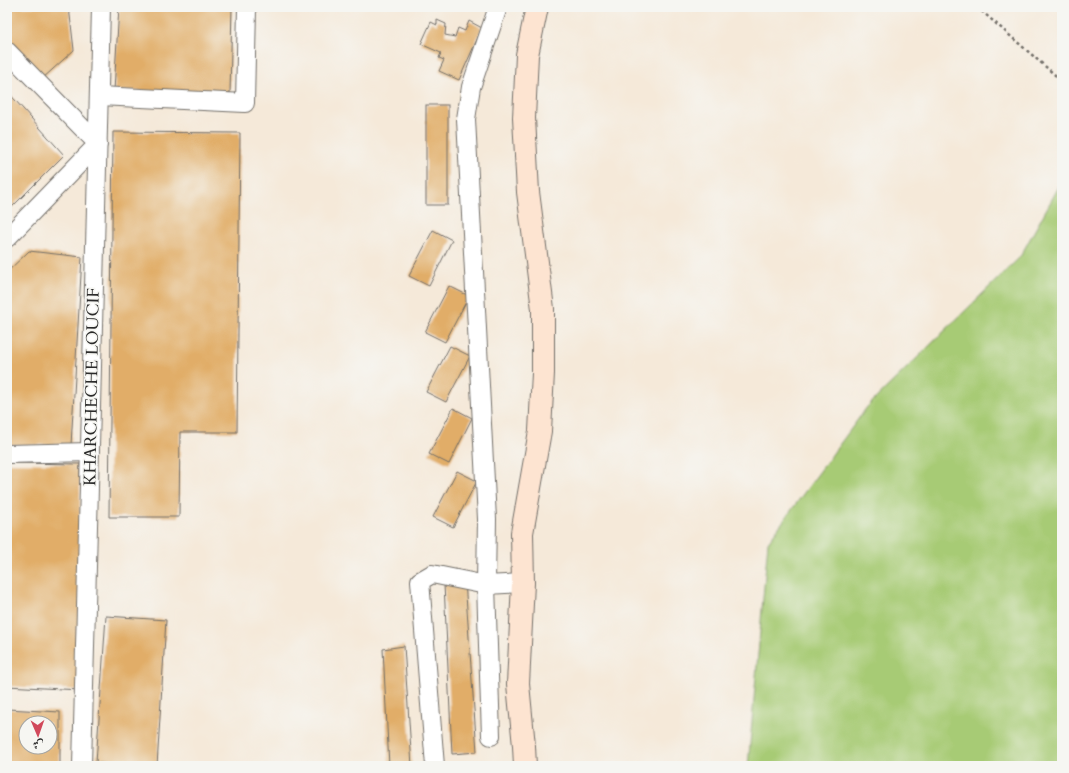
<svg xmlns="http://www.w3.org/2000/svg" width="1069" height="773" viewBox="0 0 1069 773" font-family="Cardo,Amiri,serif">
	<style>
		.green { fill: #a7cb74; stroke: #697b50 }
		.building { fill: #e1ad68; fill-rule: evenodd }
		.lines { fill: none; stroke-linecap: round; stroke-linejoin: round }
		.minor-casing { stroke: #726e68; stroke-width: 20 }
		.secondary-casing { stroke: #726e68; stroke-width: 24 }
		.path { stroke: #726e68; stroke-width: 2.5; stroke-dasharray: 3 3; stroke-linecap: butt }
		.minor { stroke: #fff; stroke-width: 18 }
		.secondary { stroke: #fde4d1; stroke-width: 22 }
		.labels { text-anchor: middle; stroke-width: 3; stroke-linejoin: round; paint-order: stroke }
		.street-label { font-size: 17px; fill: #2b2b2b; stroke: #f6f6f2 }
	</style>
	<rect width="100%" height="100%" fill="#f6f6f2"/>
	<filter id="ink" filterUnits="userSpaceOnUse"><feTurbulence type="fractalNoise" baseFrequency=".025" numOctaves="2"/><feDisplacementMap in="SourceGraphic" scale="8" xChannelSelector="R" yChannelSelector="G"/><feConvolveMatrix kernelMatrix="1 2 1 2 8 2 1 2 1" color-interpolation-filters="sRGB"/></filter>
	<filter id="wash" filterUnits="userSpaceOnUse"><feTurbulence type="fractalNoise" baseFrequency=".012" numOctaves="4" result="noise"/><feDisplacementMap in="SourceGraphic" scale="16" xChannelSelector="R" yChannelSelector="G"/><feGaussianBlur stdDeviation="0.9" result="paint"/><feColorMatrix in="noise" values="0 0 0 0 0 0 0 0 0 0 0 0 0 0 0 0 0 1.4 0 .05"/><feComposite in="paint" operator="in"/></filter>
	<g filter="url(#wash)">
		<rect width="100%" height="100%" fill="#f5e9d9"/>
		<path class="green" d="M 1062,181 L 1062,766 L 748,766 L 768,542 L 867,407 L 1020,257 Z"/>
		<g id="blocks">
			<g class="building">
				<path d="M 7,7 L 69,7 L 74,50 L 42,79 L 7,42 Z"/>
				<path d="M 119,7 L 232,7 L 230,93 L 114,91 Z"/>
				<path d="M 437,20 L 446,24 L 445,35 L 455,37 L 458,28 L 465,31 L 469,21 L 482,28 L 459,80 L 439,71 L 444,60 L 439,58 L 441,53 L 421,44 L 431,22 L 437,25 Z"/>
				<path d="M 7,91 L 64,155 L 7,212 Z"/>
				<rect x="426" y="105" width="22" height="100"/>
				<path d="M 113,132 L 240,133 L 237,432 L 180,432 L 179,517 L 109,517 Z"/>
				<path d="M 433,230 L 452,240 L 429,286 L 409,276 Z"/>
				<path d="M 29,251 L 82,257 L 71,445 L 7,445 L 7,272 Z"/>
				<path d="M 449,286 L 469,296 L 445,342 L 425,332 Z"/>
				<path d="M 450,346 L 470,356 L 446,402 L 426,392 Z"/>
				<path d="M 453,408 L 472,418 L 449,464 L 429,454 Z"/>
				<path d="M 7,463 L 80,464 L 80,690 L 7,686 Z"/>
				<path d="M 457,471 L 477,481 L 453,527 L 433,517 Z"/>
				<path d="M 465,581 L 477,752 L 452,754 L 444,584 Z"/>
				<path d="M 106,616 L 166,620 L 157,766 L 96,763 Z"/>
				<path d="M 404,646 L 412,766 L 389,766 L 383,649 Z"/>
				<path d="M 7,709 L 60,712 L 60,766 L 7,766 ZM 26,723 L 50,723 L 50,747 L 26,747 Z"/>
			</g>
		</g>
	</g>
	<g filter="url(#ink)">
		<use href="#blocks" fill-opacity="0" stroke="#726e68" stroke-width="1"/>
		<g class="lines">
			<g class="minor-casing">
				<g id="minor">
					<path d="M 498,7 L 471,87 L 466,119 L 487,519 L 486,585 L 523,583"/>
					<path d="M 7,51 L 98,144 L 7,238"/>
					<path d="M 99,96 L 245,103 L 247,7"/>
					<path d="M 7,454 L 90,452"/>
					<path d="M 82,766 L 101,7"/>
					<path d="M 435,766 L 420,581 L 432,574 L 486,585 L 491,736"/>
				</g>
			</g>
			<g class="secondary-casing">
				<path id="secondary" d="M 525,766 L 524,746 L 518,684 L 523,583 L 522,533 L 540,431 L 543,373 L 543,309 L 528,192 L 524,118 L 527,55 L 537,7"/>
			</g>
			<path class="path" d="M 977,7 L 1062,81"/>
			<use href="#minor" class="minor"/>
			<use href="#secondary" class="secondary"/>
		</g>
	</g>
	<g class="labels">
		<g class="street-label">
			<text transform="translate(91 387) rotate(-89)" y="6">KHARCHECHE LOUCIF</text>
		</g>
	</g>
	<rect width="1069" height="773" fill="none" stroke="#f6f6f2" stroke-width="24"/>
	<g transform="translate(38 735) rotate(178)"><circle r="19" fill="#f6f6f2" stroke="#a5a5a2"/>
	<path d="M0-3L7 15L0 10L-7 15Z" fill="#d1495b"/>
	<text y="-6" font-size="11" font-weight="bold" text-anchor="middle" fill="#2b2b2b">ش</text>
	</g>
</svg>
